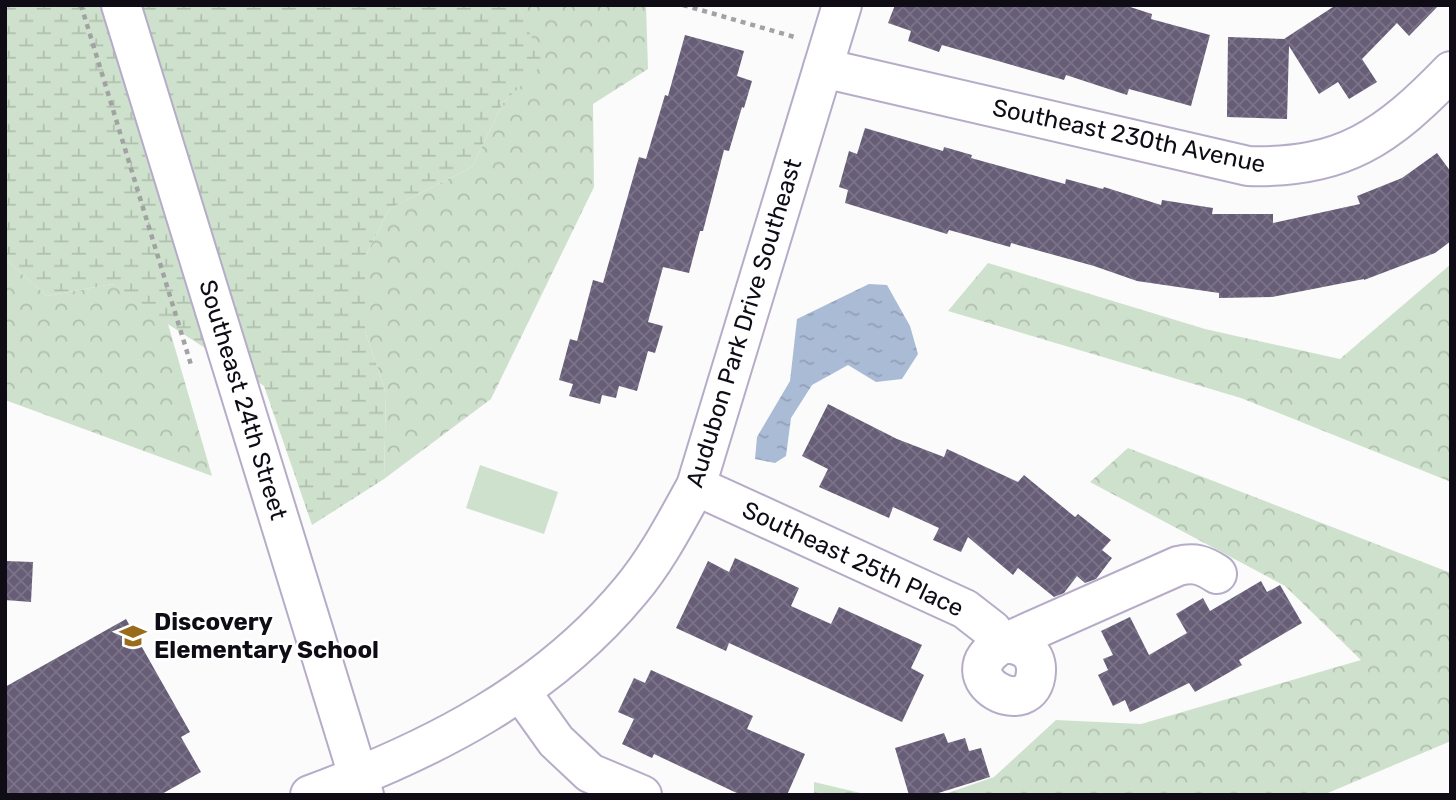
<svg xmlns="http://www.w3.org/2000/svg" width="1456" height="800" viewBox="0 0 1456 800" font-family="Rubik,sans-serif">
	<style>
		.grass { fill: #cee1cc }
		.forest { fill: url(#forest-crowns) }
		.wetland { fill: url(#wetland-marsh) }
		.water { fill: url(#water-ripples) }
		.building { fill: url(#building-cross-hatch) }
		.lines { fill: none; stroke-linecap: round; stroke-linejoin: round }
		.minor-casing { stroke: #b6acc8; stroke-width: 42 }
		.path { stroke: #a2a1a4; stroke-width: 4.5; stroke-dasharray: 5 5; stroke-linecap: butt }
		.minor { stroke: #fff; stroke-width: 38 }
		.labels { text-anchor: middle; stroke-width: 5; stroke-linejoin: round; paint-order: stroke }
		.street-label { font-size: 24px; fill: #0f0c15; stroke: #fff }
		.poi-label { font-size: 24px; font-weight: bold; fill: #0f0c15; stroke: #fff; text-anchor: start }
	</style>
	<defs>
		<pattern id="forest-crowns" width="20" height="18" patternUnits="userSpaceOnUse" patternTransform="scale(1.75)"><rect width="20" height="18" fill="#cee1cc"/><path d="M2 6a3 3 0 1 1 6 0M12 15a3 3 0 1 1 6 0" fill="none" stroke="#b0c0ae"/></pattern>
		<pattern id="wetland-marsh" width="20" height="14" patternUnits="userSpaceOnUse" patternTransform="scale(1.75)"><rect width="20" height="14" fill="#cee1cc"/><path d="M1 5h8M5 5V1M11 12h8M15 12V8" fill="none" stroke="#b0c0ae"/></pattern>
		<pattern id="water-ripples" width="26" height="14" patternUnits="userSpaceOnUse" patternTransform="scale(1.75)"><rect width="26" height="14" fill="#aabbd5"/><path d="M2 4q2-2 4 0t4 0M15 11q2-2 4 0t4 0" fill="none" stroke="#91a0b6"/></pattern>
		<pattern id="building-cross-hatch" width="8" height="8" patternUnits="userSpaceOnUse" patternTransform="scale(1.75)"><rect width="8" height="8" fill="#675d77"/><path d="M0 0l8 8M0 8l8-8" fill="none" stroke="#7b7388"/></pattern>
	</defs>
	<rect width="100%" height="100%" fill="#fbfbfb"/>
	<path class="grass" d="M 480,465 L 558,492 L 544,534 L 466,508 Z"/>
	<g class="forest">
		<path d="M 518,5 L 646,5 L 648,69 L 593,104 L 594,187 L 491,399 L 384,479 L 386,393 L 365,331 L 365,257 L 389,209 L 472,167 L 503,103 L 542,64 Z"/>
		<path d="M 5,259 L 47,296 L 112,284 L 168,324 L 212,476 L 5,400 Z"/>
		<path d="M 988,263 L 1205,329 L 1340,359 L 1451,264 L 1451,482 L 1241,398 L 948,311 Z"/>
		<path d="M 1128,448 L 1451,573 L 1451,741 L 1323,795 L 942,795 L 994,777 L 1056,720 L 1141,724 L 1361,660 L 1285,586 L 1090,482 Z"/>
		<path d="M 814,782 L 869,795 L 814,795 Z"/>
	</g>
	<path class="wetland" d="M 5,5 L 518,5 L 543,64 L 503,103 L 472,167 L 389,209 L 365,257 L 365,331 L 386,393 L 384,479 L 312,525 L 264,386 L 149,312 L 112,284 L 47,296 L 5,259 Z"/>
	<path class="water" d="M 869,284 L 887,285 L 910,326 L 918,354 L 902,379 L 876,382 L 848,365 L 812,385 L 791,418 L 786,456 L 775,463 L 755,459 L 757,437 L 790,381 L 797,319 Z"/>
	<g class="building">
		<path d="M 895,5 L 1124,5 L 1152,14 L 1151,19 L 1210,35 L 1191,106 L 1129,89 L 1127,95 L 1066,75 L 1064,80 L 942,45 L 939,52 L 908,41 L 911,31 L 888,23 Z"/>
		<path d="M 1336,5 L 1439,5 L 1409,36 L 1397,23 L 1362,59 L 1377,82 L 1349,99 L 1338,82 L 1319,94 L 1289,46 L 1287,119 L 1227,117 L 1228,37 L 1284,39 Z"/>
		<path d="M 685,35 L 744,51 L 737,76 L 752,81 L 744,108 L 742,107 L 729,151 L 724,150 L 703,231 L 700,231 L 689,273 L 663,267 L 648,322 L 663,326 L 655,353 L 648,351 L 637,391 L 619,386 L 616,398 L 602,395 L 600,404 L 569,396 L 573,384 L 559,380 L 570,339 L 577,341 L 593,280 L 603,283 L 639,157 L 646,159 L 665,95 L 668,96 Z"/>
		<path d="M 865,128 L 943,151 L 944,147 L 972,155 L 971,158 L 1065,184 L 1066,179 L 1103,189 L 1104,187 L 1161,205 L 1162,200 L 1213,208 L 1212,214 L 1273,214 L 1273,223 L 1360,204 L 1357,196 L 1402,178 L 1437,153 L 1451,172 L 1451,241 L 1435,253 L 1364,280 L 1364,279 L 1272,297 L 1219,298 L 1219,293 L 1137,281 L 1094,266 L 1011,243 L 1010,247 L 949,230 L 947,234 L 845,203 L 848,190 L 839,187 L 849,151 L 857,154 Z"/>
		<path d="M 828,404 L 897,439 L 944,457 L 947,449 L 1018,482 L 1024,475 L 1075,517 L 1078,514 L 1111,540 L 1102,550 L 1112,558 L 1096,579 L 1085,583 L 1077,576 L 1064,593 L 1054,597 L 1018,568 L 1013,575 L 968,537 L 961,552 L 933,540 L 939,528 L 893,507 L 889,518 L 819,487 L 828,469 L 802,456 Z"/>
		<path d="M 735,558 L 799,588 L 791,606 L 831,624 L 839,607 L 922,645 L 911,668 L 924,675 L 902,722 L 729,643 L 726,651 L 676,628 L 708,561 L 729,572 Z"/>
		<path d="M 5,561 L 33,562 L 31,602 L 5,600 Z"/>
		<path d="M 1261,581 L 1267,592 L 1280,585 L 1302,623 L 1239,660 L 1242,665 L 1195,692 L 1189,683 L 1130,712 L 1125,700 L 1113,706 L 1098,675 L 1108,670 L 1103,659 L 1113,655 L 1101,631 L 1130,617 L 1149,655 L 1187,633 L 1176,614 L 1203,598 L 1210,611 Z"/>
		<path d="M 126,619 L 190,732 L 181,737 L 201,772 L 160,795 L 5,795 L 5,687 Z"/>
		<path d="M 651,670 L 753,716 L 747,729 L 805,754 L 787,795 L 741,795 L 654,754 L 652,758 L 622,744 L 634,719 L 618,712 L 634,678 L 645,683 Z"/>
		<path d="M 944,733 L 948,743 L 965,738 L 969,751 L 981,748 L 990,777 L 932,795 L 909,795 L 895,748 Z"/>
	</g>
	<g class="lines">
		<g class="minor-casing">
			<g id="minor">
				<path d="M 121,5 L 364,795"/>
				<path d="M 823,68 L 1248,166 C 1343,169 1387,137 1451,71"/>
				<path d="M 696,486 L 965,609 L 992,630 L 1002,644"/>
				<path d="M 1002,644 C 1019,642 1037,651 1036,671 C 1034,726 943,678 1002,644 L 1178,566 C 1195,562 1203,565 1217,574"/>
				<path d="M 521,692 L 556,741 L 590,773 L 642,795"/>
				<path d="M 310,795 C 432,750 547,692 631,590 C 657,559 676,522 696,486 L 842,5"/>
			</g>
		</g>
		<g class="path">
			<path d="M 81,5 L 192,368"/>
			<path d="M 683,5 L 798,38"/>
		</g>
		<use href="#minor" class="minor"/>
	</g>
	<defs>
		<g id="school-bare" transform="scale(2.1)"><path d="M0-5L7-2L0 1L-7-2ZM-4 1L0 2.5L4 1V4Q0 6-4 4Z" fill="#996c1b" stroke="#fff" stroke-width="2.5" paint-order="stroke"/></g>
	</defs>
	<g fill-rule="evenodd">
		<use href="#school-bare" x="133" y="636"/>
	</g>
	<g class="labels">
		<g class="street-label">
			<text transform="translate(1129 136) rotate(12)" y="8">Southeast 230th Avenue</text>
			<text transform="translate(744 323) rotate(-73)" y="8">Audubon Park Drive Southeast</text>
			<text transform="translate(243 400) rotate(73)" y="8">Southeast 24th Street</text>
			<text transform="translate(853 559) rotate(25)" y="8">Southeast 25th Place</text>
		</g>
		<g class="poi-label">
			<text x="154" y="630">Discovery<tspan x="154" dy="28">Elementary School</tspan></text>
		</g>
	</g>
	<rect width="1456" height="800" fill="none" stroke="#0f0c15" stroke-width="14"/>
</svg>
